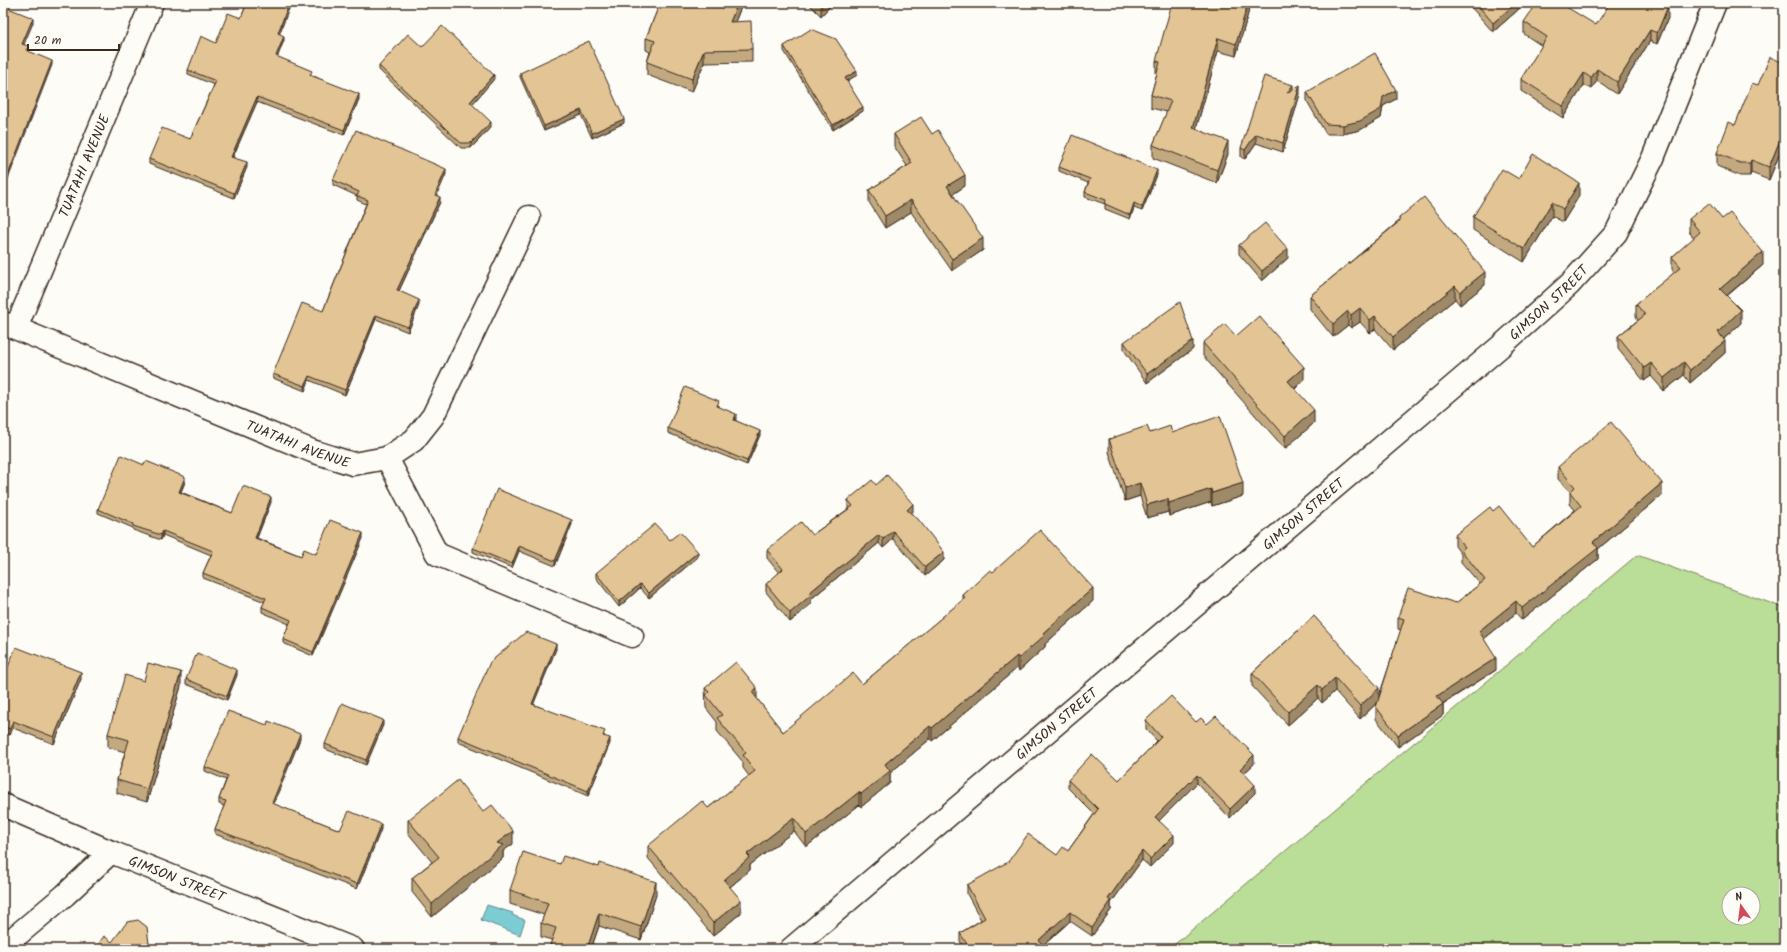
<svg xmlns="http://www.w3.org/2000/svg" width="1787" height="952" viewBox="0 0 1787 952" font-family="Kalam,sans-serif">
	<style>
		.green { fill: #badd97; stroke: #7a845a; fill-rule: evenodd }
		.water { fill: #7bccd3; stroke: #618b8b }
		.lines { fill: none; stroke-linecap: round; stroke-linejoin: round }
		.street-casing { stroke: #3b2a1e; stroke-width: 25 }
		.street { stroke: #fdfcf7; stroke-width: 22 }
		.wall { fill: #c2a980; stroke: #3b2a1e }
		.shaded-wall { fill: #9e8968; stroke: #3b2a1e }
		.building { fill: #e2c495; stroke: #3b2a1e }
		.labels { text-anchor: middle; stroke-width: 3.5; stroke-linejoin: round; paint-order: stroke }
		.street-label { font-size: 14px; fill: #3b2a1e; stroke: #fdfcf7 }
	</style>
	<rect width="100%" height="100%" fill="#fdfcf7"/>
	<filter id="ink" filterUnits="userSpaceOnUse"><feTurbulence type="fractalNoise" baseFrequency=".025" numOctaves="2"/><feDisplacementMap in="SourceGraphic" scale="8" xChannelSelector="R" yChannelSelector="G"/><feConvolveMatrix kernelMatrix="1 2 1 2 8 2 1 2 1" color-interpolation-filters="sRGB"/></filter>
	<g filter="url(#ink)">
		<path class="green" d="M 1637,555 L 1784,608 L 1784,949 L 1169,949 ZM 1729,894 L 1753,894 L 1753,918 L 1729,918 Z"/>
		<path class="water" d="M 487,905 L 513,913 L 512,915 L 525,920 L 520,935 L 481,920 Z"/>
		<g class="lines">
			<g class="street-casing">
				<g id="street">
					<path id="s1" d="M 3,323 L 312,451 L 353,464 L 387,458 L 414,440 L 433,416 L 529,217"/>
					<path id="s2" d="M 16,328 L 152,3"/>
					<path d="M 387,458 L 437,554 L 632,636"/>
					<path id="s3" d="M 3,805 L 111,852 L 353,949"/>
					<path d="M 3,947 L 65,895 L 111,852"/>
					<path id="s4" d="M 791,949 L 1502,345 L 1570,284 L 1616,233 L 1653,158 L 1715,3"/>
				</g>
			</g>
			<use href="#street" class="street"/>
		</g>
		<g class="wall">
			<path d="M 247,3 L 291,3 L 279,34 L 284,40 L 277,57 L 312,75 L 359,99 L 344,135 L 257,102 L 233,157 L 247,167 L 234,198 L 149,164 L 149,159 L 190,139 L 214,85 L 188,74 L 188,70 L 241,18 Z"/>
			<path d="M 654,3 L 741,3 L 741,7 L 735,22 L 752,49 L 752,62 L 704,63 L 692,92 L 647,75 L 647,62 L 650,52 L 646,50 L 646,38 L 658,8 L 654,7 Z"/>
			<path d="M 808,3 L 833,3 L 821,16 Z"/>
			<path d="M 1249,3 L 1249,10 L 1236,56 L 1218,51 L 1196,129 L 1228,154 L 1217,183 L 1153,158 L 1153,145 L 1167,112 L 1151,108 L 1151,95 L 1157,73 L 1156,73 L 1156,61 Z"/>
			<path d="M 1470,3 L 1519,3 L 1519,9 L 1493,32 L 1470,6 Z"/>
			<path d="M 1668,18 L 1657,44 L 1650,41 L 1617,94 L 1597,81 L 1591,89 L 1584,85 L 1563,118 L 1521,91 L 1521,79 L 1542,46 L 1524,34 L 1524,22 L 1596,25 Z"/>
			<path d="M 784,46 L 857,75 L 847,81 L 863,111 L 833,130 L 784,51 Z"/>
			<path d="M 422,47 L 494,79 L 472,104 L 491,127 L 471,148 L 461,148 L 379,70 L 379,66 Z"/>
			<path d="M 1784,63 L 1784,143 L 1769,180 L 1751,173 L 1750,176 L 1740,176 L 1717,166 L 1717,153 L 1735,125 L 1758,85 Z"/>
			<path d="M 520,73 L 624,123 L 592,138 L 581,115 L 544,131 L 520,77 Z"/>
			<path d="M 1293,90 L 1300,94 L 1283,152 L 1256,143 L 1245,159 L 1241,157 L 1241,148 Z"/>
			<path d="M 1307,92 L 1396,99 L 1383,106 L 1381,118 L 1360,130 L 1343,134 L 1326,134 L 1307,101 Z"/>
			<path d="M 894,134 L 965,186 L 953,194 L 983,250 L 952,271 L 911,212 L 885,228 L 869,202 L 869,190 L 907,166 L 894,146 Z"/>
			<path d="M 1059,167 L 1157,175 L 1142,211 L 1134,208 L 1130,219 L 1105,209 L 1105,204 L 1085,197 L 1085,192 L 1088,183 L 1059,171 Z"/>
			<path d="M 446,174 L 436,196 L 440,202 L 399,291 L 419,305 L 408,332 L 376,319 L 345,395 L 309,380 L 305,391 L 273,378 L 273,374 L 323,311 L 366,204 L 357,200 L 357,196 L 333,185 L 333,180 Z"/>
			<path d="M 1519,179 L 1579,196 L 1563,222 L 1552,216 L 1524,262 L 1473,230 L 1473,217 Z"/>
			<path d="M 1399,218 L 1485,285 L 1460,305 L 1455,299 L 1393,350 L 1375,329 L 1370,333 L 1360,322 L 1351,328 L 1348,325 L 1333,337 L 1310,309 L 1310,296 L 1399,221 Z"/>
			<path d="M 1689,219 L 1722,219 L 1763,265 L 1727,296 L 1741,323 L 1724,339 L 1725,353 L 1690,383 L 1684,375 L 1664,391 L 1651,376 L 1644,381 L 1618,349 L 1618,336 L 1638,320 L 1636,317 L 1636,304 L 1674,273 L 1672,269 L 1672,257 L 1694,238 L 1689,232 Z"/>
			<path d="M 1239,245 L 1288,258 L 1262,281 L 1239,254 Z"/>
			<path d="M 1236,336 L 1304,380 L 1295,389 L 1314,423 L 1285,449 L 1203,356 L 1203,343 Z"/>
			<path d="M 1124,342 L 1193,349 L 1147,383 L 1124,350 Z"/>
			<path d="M 719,405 L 719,407 L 736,419 L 735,420 L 760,435 L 747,465 L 668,433 L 668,428 Z"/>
			<path d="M 1150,433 L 1172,433 L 1243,496 L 1212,506 L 1211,502 L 1169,516 L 1168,512 L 1147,518 L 1140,496 L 1125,501 L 1109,452 L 1109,439 Z"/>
			<path d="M 144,465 L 185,482 L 181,492 L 232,513 L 271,502 L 257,538 L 301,556 L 316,554 L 363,538 L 313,656 L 283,643 L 283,639 L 289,624 L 262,612 L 262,607 L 265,602 L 203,578 L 203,573 L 211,555 L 163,535 L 161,540 L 133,530 L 133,528 L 98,513 L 98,509 Z"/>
			<path d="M 1558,467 L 1662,495 L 1598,549 L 1598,559 L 1522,620 L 1516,613 L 1484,639 L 1496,670 L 1443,704 L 1443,715 L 1398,747 L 1376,719 L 1376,707 L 1377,703 L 1360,719 L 1335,691 L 1322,703 L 1318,698 L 1288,725 L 1252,686 L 1252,673 L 1314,616 L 1379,696 L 1401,630 L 1398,629 L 1398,617 L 1456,603 L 1480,584 L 1461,562 L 1461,554 L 1455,546 L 1455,535 L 1493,511 L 1532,547 L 1575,510 L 1570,504 L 1570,492 L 1558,479 Z"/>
			<path d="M 876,485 L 913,512 L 911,514 L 944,560 L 925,576 L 893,539 L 883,548 L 879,543 L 811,599 L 811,604 L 790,622 L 766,592 L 766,584 L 779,573 L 767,558 L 767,550 L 812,535 L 848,509 L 848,500 Z"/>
			<path d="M 572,524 L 555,566 L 519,551 L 512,568 L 473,552 L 473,548 Z"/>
			<path d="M 670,540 L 698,557 L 649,598 L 640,588 L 619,607 L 596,578 L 596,573 Z"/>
			<path d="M 993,572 L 1093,601 L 1045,644 L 1045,647 L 1019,671 L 1017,668 L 932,741 L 930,739 L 890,773 L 890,783 L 861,807 L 859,805 L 806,847 L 794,831 L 750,865 L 750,870 L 730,887 L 741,913 L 713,936 L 648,858 L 648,846 L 708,808 L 749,776 L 743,768 L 743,762 L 717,731 L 717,722 L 706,708 L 705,688 L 757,699 L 783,732 L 862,684 L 963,600 L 963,595 Z"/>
			<path d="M 556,649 L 533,704 L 605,736 L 604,736 L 610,743 L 588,796 L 458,742 L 458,737 Z"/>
			<path d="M 237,675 L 227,700 L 186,684 L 186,679 Z"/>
			<path d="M 3,677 L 81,679 L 54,744 L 13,728 L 10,735 L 3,733 Z"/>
			<path d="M 144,681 L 181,686 L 147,802 L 117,793 L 117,780 L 125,752 L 108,747 L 108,734 Z"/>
			<path d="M 1146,720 L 1196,722 L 1207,724 L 1254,764 L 1244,773 L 1255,793 L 1230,818 L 1197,783 L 1159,821 L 1174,843 L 1150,867 L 1142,860 L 1111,903 L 1111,910 L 1092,936 L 1070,921 L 1043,946 L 964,949 L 960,941 L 960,933 L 981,920 L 967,894 L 967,885 L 1057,855 L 1068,851 L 1094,814 L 1068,788 L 1068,780 L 1119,780 L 1157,741 L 1146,729 Z"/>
			<path d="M 383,725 L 366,765 L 325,749 L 325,744 Z"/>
			<path d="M 300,739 L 273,804 L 340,830 L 381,829 L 357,889 L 215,834 L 215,829 L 224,806 L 219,804 L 219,799 L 226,780 L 205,771 L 205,767 Z"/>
			<path d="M 483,812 L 513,844 L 503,851 L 503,858 L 432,917 L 412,892 L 412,878 L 432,862 L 408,833 L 408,820 Z"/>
			<path d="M 560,864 L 656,895 L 641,940 L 599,926 L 591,949 L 550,949 L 550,945 L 552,940 L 541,937 L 541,923 L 544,915 L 510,904 L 510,890 Z"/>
		</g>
		<g class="shaded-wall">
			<path d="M 289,3 L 291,3 L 278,38 L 278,33 Z"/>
			<path d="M 738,3 L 741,3 L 741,7 L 730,35 L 730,22 Z"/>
			<path d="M 821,3 L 833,3 L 821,16 Z"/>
			<path d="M 1248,3 L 1249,3 L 1249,10 L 1236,56 L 1236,44 Z"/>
			<path d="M 1516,3 L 1519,3 L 1519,9 L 1493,32 L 1493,23 Z"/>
			<path d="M 1668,6 L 1668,18 L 1657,44 L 1657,33 Z"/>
			<path d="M 33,18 L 33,23 L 22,49 L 22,44 Z"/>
			<path d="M 1650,30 L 1650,41 L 1617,94 L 1617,82 Z"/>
			<path d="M 284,36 L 284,40 L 276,61 L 276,56 Z"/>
			<path d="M 1218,38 L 1218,51 L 1193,140 L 1193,128 Z"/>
			<path d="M 704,50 L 704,63 L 692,92 L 692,79 Z"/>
			<path d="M 52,61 L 52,65 L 3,192 L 3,188 Z"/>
			<path d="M 1597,69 L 1597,81 L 1591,89 L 1591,78 Z"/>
			<path d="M 857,71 L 857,75 L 845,82 L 845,78 Z"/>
			<path d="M 1584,73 L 1584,85 L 1563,118 L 1563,106 Z"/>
			<path d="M 494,75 L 494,79 L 470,107 L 470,102 Z"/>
			<path d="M 1293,85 L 1293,94 L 1287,93 Z"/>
			<path d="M 1300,85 L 1300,94 L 1283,152 L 1283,143 Z"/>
			<path d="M 1396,90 L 1396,99 L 1383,106 L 1381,118 L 1360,130 L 1343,134 L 1343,125 L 1383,97 Z"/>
			<path d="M 359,94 L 359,99 L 344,135 L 344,130 Z"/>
			<path d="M 257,97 L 257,102 L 231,161 L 231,157 Z"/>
			<path d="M 863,107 L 863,111 L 833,130 L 833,125 Z"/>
			<path d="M 581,110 L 581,115 L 544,131 L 544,126 Z"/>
			<path d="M 624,119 L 624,123 L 592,138 L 592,133 Z"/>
			<path d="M 491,122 L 491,127 L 471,148 L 471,143 Z"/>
			<path d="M 1784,130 L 1784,143 L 1769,180 L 1769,167 Z"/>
			<path d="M 1256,134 L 1256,143 L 1245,159 L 1245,150 Z"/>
			<path d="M 1228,141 L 1228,154 L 1217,183 L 1217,170 Z"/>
			<path d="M 1751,160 L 1751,173 L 1750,176 L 1750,163 Z"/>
			<path d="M 247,162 L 247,167 L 234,198 L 234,193 Z"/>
			<path d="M 446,169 L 446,174 L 435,200 L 435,195 Z"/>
			<path d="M 1157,170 L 1157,175 L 1142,211 L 1142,207 Z"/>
			<path d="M 965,175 L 965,186 L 947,198 L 947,186 Z"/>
			<path d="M 1579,183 L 1579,196 L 1563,222 L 1563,209 Z"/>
			<path d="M 440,197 L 440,202 L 397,295 L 397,290 Z"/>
			<path d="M 911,200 L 911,212 L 885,228 L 885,216 Z"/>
			<path d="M 1552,202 L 1552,216 L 1524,262 L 1524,249 Z"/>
			<path d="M 1134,203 L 1134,208 L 1130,219 L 1130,215 Z"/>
			<path d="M 983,238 L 983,250 L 952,271 L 952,259 Z"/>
			<path d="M 1288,249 L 1288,258 L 1262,281 L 1262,271 Z"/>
			<path d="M 1763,252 L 1763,265 L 1720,301 L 1720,289 Z"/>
			<path d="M 1485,272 L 1485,285 L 1460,305 L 1460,292 Z"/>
			<path d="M 1455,286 L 1455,299 L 1393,350 L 1393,337 Z"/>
			<path d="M 419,300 L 419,305 L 408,332 L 408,327 Z"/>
			<path d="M 1360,308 L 1360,322 L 1351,328 L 1351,315 Z"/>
			<path d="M 1741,310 L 1741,323 L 1718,344 L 1718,332 Z"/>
			<path d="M 1348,311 L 1348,325 L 1333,337 L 1333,324 Z"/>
			<path d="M 376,315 L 376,319 L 345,395 L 345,390 Z"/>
			<path d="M 1375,316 L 1375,329 L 1370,333 L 1370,320 Z"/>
			<path d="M 1193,341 L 1193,349 L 1147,383 L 1147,374 Z"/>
			<path d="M 1725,341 L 1725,353 L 1690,383 L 1690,370 Z"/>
			<path d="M 1684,362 L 1684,375 L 1664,391 L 1664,378 Z"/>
			<path d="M 1651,363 L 1651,376 L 1644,381 L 1644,368 Z"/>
			<path d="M 1304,367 L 1304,380 L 1288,394 L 1288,381 Z"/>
			<path d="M 309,376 L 309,380 L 305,391 L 305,386 Z"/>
			<path d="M 1314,410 L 1314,423 L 1285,449 L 1285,436 Z"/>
			<path d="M 736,414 L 736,419 L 734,424 L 734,420 Z"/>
			<path d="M 760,431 L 760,435 L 747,465 L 747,461 Z"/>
			<path d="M 185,477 L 185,482 L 179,496 L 179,492 Z"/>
			<path d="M 1140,483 L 1140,496 L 1125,501 L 1125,488 Z"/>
			<path d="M 1243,483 L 1243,496 L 1212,506 L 1212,493 Z"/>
			<path d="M 1662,483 L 1662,495 L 1598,549 L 1598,559 L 1522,620 L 1522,608 L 1593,542 Z"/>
			<path d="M 1211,489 L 1211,502 L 1169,516 L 1169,503 Z"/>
			<path d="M 271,497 L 271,502 L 255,542 L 255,538 Z"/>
			<path d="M 1168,499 L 1168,512 L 1147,518 L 1147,505 Z"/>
			<path d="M 913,504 L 913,512 L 907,518 L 907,510 Z"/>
			<path d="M 572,520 L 572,524 L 555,566 L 555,561 Z"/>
			<path d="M 163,531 L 163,535 L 161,540 L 161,535 Z"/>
			<path d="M 893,531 L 893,539 L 883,548 L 883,539 Z"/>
			<path d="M 363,533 L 363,538 L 313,656 L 313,652 Z"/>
			<path d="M 879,535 L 879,543 L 811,599 L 811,604 L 790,622 L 790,613 L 809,593 Z"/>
			<path d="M 519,546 L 519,551 L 512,568 L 512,564 Z"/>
			<path d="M 698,552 L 698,557 L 649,598 L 649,593 Z"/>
			<path d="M 944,552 L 944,560 L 925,576 L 925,567 Z"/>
			<path d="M 640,584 L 640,588 L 619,607 L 619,602 Z"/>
			<path d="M 1093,588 L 1093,601 L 1045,644 L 1045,647 L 1019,671 L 1019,658 L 1043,633 Z"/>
			<path d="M 1516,601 L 1516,613 L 1479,643 L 1479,631 Z"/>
			<path d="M 556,644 L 556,649 L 532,708 L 532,704 Z"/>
			<path d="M 1017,656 L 1017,668 L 932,741 L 932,728 Z"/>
			<path d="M 1496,658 L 1496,670 L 1437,707 L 1437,696 Z"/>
			<path d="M 237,670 L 237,675 L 227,700 L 227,696 Z"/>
			<path d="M 81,672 L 81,679 L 54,744 L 54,737 Z"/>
			<path d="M 181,672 L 181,686 L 147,802 L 147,789 Z"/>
			<path d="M 1335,678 L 1335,691 L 1322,703 L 1322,690 Z"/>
			<path d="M 1318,685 L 1318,698 L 1288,725 L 1288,712 Z"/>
			<path d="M 757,688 L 757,700 L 752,692 Z"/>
			<path d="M 1379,688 L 1379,701 L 1360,719 L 1360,706 Z"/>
			<path d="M 1443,704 L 1443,715 L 1398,747 L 1398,735 Z"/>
			<path d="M 383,720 L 383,725 L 366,765 L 366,760 Z"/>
			<path d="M 13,721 L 13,728 L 10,735 L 10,729 Z"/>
			<path d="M 930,726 L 930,739 L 890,773 L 890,783 L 861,807 L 861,794 L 885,764 Z"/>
			<path d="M 300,734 L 300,739 L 272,808 L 272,803 Z"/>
			<path d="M 610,738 L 610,743 L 588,796 L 588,791 Z"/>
			<path d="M 1254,755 L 1254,764 L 1240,777 L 1240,769 Z"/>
			<path d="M 1197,775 L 1197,783 L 1155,825 L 1155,817 Z"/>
			<path d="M 1255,785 L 1255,793 L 1230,818 L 1230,809 Z"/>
			<path d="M 859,792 L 859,805 L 806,847 L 806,834 Z"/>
			<path d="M 794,818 L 794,831 L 750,865 L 750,870 L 724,892 L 724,880 L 747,854 Z"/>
			<path d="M 381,824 L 381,829 L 357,889 L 357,884 Z"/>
			<path d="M 513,831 L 513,844 L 503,851 L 503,858 L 432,917 L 432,904 L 497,843 Z"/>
			<path d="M 1174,835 L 1174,843 L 1150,867 L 1150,859 Z"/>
			<path d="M 1142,851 L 1142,860 L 1111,903 L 1111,910 L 1092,936 L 1092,928 L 1108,899 Z"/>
			<path d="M 656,882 L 656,895 L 641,940 L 641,927 Z"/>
			<path d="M 741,900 L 741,913 L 713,936 L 713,923 Z"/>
			<path d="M 1070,912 L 1070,921 L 1039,949 L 1039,940 Z"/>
			<path d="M 599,913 L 599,926 L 591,949 L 587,949 Z"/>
		</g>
		<g class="building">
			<path d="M 247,3 L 289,3 L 278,33 L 284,36 L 276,56 L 312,71 L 310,75 L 359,94 L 344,130 L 257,97 L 231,157 L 247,162 L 234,193 L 149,159 L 162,128 L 190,139 L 216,81 L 188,70 L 201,36 L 216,43 L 228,13 L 241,18 Z"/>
			<path d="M 660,3 L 738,3 L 730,22 L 751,21 L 752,49 L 704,50 L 692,79 L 647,62 L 655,41 L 646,38 Z"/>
			<path d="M 1172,3 L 1248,3 L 1236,44 L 1218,38 L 1193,128 L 1228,141 L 1217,170 L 1153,145 L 1171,101 L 1151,95 L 1160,62 L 1156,61 Z"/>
			<path d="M 1476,3 L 1516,3 L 1493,23 Z"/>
			<path d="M 1537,3 L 1560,3 L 1596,25 L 1610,3 L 1661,3 L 1668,6 L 1657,33 L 1650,30 L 1617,82 L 1597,69 L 1591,78 L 1584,73 L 1563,106 L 1521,79 L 1547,37 L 1524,22 Z"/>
			<path d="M 3,6 L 33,18 L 22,44 L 28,46 L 26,50 L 52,61 L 3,188 Z"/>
			<path d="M 442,26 L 494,75 L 470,102 L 491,122 L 471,143 L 461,143 L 379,66 L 408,34 L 422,47 Z"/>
			<path d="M 811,29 L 836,39 L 857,71 L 845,78 L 863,107 L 833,125 L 784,46 Z"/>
			<path d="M 589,41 L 624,119 L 592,133 L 581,110 L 544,126 L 520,73 Z"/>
			<path d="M 1375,53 L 1396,90 L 1383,97 L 1381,109 L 1360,121 L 1343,125 L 1326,124 L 1307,92 Z"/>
			<path d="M 1770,57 L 1784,63 L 1784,130 L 1769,167 L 1751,160 L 1750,163 L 1740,163 L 1717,153 L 1729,122 L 1735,125 L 1752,83 L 1758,85 Z"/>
			<path d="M 1264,76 L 1293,85 L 1287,93 L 1300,85 L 1283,143 L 1256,134 L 1245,150 L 1241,148 Z"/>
			<path d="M 921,117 L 932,134 L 938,130 L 965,175 L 947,186 L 983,238 L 952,259 L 911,200 L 885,216 L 869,190 L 912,163 L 894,134 Z"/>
			<path d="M 356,130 L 446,169 L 435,195 L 440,197 L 397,290 L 419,300 L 408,327 L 376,315 L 345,390 L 309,376 L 305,386 L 273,374 L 302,303 L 323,311 L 368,200 L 357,196 L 359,192 L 333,180 Z"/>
			<path d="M 1072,135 L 1157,170 L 1142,207 L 1134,203 L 1130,215 L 1105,204 L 1106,200 L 1085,192 L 1090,179 L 1059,167 Z"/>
			<path d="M 1533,154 L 1579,183 L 1563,209 L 1552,202 L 1524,249 L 1473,217 L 1502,169 L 1519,179 Z"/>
			<path d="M 1424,197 L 1485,272 L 1460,292 L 1455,286 L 1393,337 L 1375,316 L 1370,320 L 1360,308 L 1351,315 L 1348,311 L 1333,324 L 1310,296 L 1401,220 L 1399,218 Z"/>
			<path d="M 1709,203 L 1722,219 L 1730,213 L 1763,252 L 1720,289 L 1741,310 L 1718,332 L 1725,341 L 1690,370 L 1684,362 L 1664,378 L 1651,363 L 1644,368 L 1618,336 L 1645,315 L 1636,304 L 1681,267 L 1672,257 L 1700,232 L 1689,219 Z"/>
			<path d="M 1265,223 L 1288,249 L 1262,271 L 1239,245 Z"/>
			<path d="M 1180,302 L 1193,341 L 1147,374 L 1124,342 Z"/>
			<path d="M 1259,316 L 1304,367 L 1288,381 L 1314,410 L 1285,436 L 1203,343 L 1225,324 L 1236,336 Z"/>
			<path d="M 685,387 L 719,401 L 717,406 L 736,414 L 734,420 L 760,431 L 747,461 L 668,428 Z"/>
			<path d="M 1220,416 L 1243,483 L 1212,493 L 1211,489 L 1169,503 L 1168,499 L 1147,505 L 1140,483 L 1125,488 L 1109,439 L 1147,426 L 1150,433 L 1170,426 L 1172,433 Z"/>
			<path d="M 1611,422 L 1662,483 L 1593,542 L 1598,548 L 1522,608 L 1516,601 L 1479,631 L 1496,658 L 1437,696 L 1443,704 L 1398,735 L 1376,707 L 1404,619 L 1398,617 L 1408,588 L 1456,603 L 1485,580 L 1461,550 L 1465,547 L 1455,535 L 1490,507 L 1493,511 L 1499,506 L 1532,547 L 1581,506 L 1570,492 L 1575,487 L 1558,467 Z"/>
			<path d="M 121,455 L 144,465 L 146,461 L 185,477 L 179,492 L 232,513 L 243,486 L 271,497 L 255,538 L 301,556 L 304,549 L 316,554 L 330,520 L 363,533 L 313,652 L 283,639 L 291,620 L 262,607 L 266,598 L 203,573 L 213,551 L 163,531 L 161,535 L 133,526 L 133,524 L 98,509 Z"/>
			<path d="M 887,475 L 913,504 L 907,510 L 918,519 L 944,552 L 925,567 L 893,531 L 883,539 L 879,535 L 809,593 L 811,595 L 790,613 L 766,584 L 783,569 L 767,550 L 801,522 L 812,535 L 853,506 L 848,500 L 872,480 L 876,485 Z"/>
			<path d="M 497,489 L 572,520 L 555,561 L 519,546 L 512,564 L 473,548 Z"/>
			<path d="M 655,524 L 670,540 L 680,532 L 698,552 L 649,593 L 640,584 L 619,602 L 596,573 Z"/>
			<path d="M 1040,530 L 1093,588 L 1043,633 L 1045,635 L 1019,658 L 1017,656 L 932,728 L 930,726 L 885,764 L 890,771 L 861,794 L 859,792 L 806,834 L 794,818 L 747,854 L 750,857 L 724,880 L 741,900 L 713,923 L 648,846 L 702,801 L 708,808 L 755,771 L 743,755 L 746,753 L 717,718 L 722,715 L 706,695 L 709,692 L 705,688 L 736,662 L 757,688 L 752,692 L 783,732 L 853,673 L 862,684 L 965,598 L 963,595 L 990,570 L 993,572 Z"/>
			<path d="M 1314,616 L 1379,688 L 1360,706 L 1335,678 L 1322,690 L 1318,685 L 1288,712 L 1252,673 Z"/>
			<path d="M 526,632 L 556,644 L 532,704 L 605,731 L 603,736 L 610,738 L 588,791 L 458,737 L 490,662 Z"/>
			<path d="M 16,647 L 81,672 L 54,737 L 13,721 L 10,729 L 3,726 L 3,677 L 4,677 Z"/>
			<path d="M 197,653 L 237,670 L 227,696 L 186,679 Z"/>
			<path d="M 148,663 L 181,672 L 147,789 L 117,780 L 129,740 L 108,734 L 125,675 L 144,681 Z"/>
			<path d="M 1171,696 L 1196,722 L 1201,718 L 1207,724 L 1216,716 L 1254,755 L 1240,769 L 1255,785 L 1230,809 L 1197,775 L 1155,817 L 1174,835 L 1150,859 L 1142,851 L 1108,899 L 1111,901 L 1092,928 L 1070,912 L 1039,940 L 1045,949 L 964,949 L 968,946 L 960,933 L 985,918 L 967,885 L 1008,862 L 1028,834 L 1057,855 L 1063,847 L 1068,851 L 1098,809 L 1068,780 L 1092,754 L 1119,780 L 1161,737 L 1146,720 Z"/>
			<path d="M 342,703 L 383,720 L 366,760 L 325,744 Z"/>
			<path d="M 228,711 L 267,725 L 268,721 L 300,734 L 272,803 L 340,830 L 349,811 L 381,824 L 357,884 L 215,829 L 226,801 L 219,799 L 228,776 L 205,767 Z"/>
			<path d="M 458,780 L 483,812 L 492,805 L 513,831 L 497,843 L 503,845 L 432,904 L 412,878 L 439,857 L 408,820 Z"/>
			<path d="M 523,852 L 560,864 L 563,856 L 599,867 L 600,863 L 656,882 L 641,927 L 599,913 L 587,949 L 562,949 L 550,945 L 556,928 L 541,923 L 548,903 L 510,890 Z"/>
			<path d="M 138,920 L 147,927 L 149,944 L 157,949 L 95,949 L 104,936 L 112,942 L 127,922 Z"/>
			<path d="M 1110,945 L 1114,949 L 1106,949 Z"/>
		</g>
	</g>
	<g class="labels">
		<g class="street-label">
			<text dy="5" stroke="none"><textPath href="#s2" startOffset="176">TUATAHI AVENUE</textPath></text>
			<text dy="5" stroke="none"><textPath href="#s4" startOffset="996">GIMSON STREET</textPath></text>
			<text dy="5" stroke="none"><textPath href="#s1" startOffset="319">TUATAHI AVENUE</textPath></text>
			<text dy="5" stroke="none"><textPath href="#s4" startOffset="672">GIMSON STREET</textPath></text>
			<text dy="5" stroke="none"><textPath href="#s4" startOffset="348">GIMSON STREET</textPath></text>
			<text dy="5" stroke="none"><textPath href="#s3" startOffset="189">GIMSON STREET</textPath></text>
		</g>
	</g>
	<rect width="1787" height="952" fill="none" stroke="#fdfcf7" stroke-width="16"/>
	<rect x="8" y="8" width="1771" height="936" fill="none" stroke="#3b2a1e" stroke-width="1.5" filter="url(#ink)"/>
	<g transform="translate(1741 906) rotate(346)"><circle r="19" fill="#fdfcf7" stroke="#afa8a0"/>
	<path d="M0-3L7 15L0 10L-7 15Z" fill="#d1495b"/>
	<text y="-6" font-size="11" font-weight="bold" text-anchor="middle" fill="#3b2a1e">N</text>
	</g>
	<path d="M28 44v6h91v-6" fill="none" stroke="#3b2a1e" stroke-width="2"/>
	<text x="34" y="44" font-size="12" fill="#3b2a1e" stroke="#fdfcf7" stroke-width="3" paint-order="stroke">20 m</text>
</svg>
